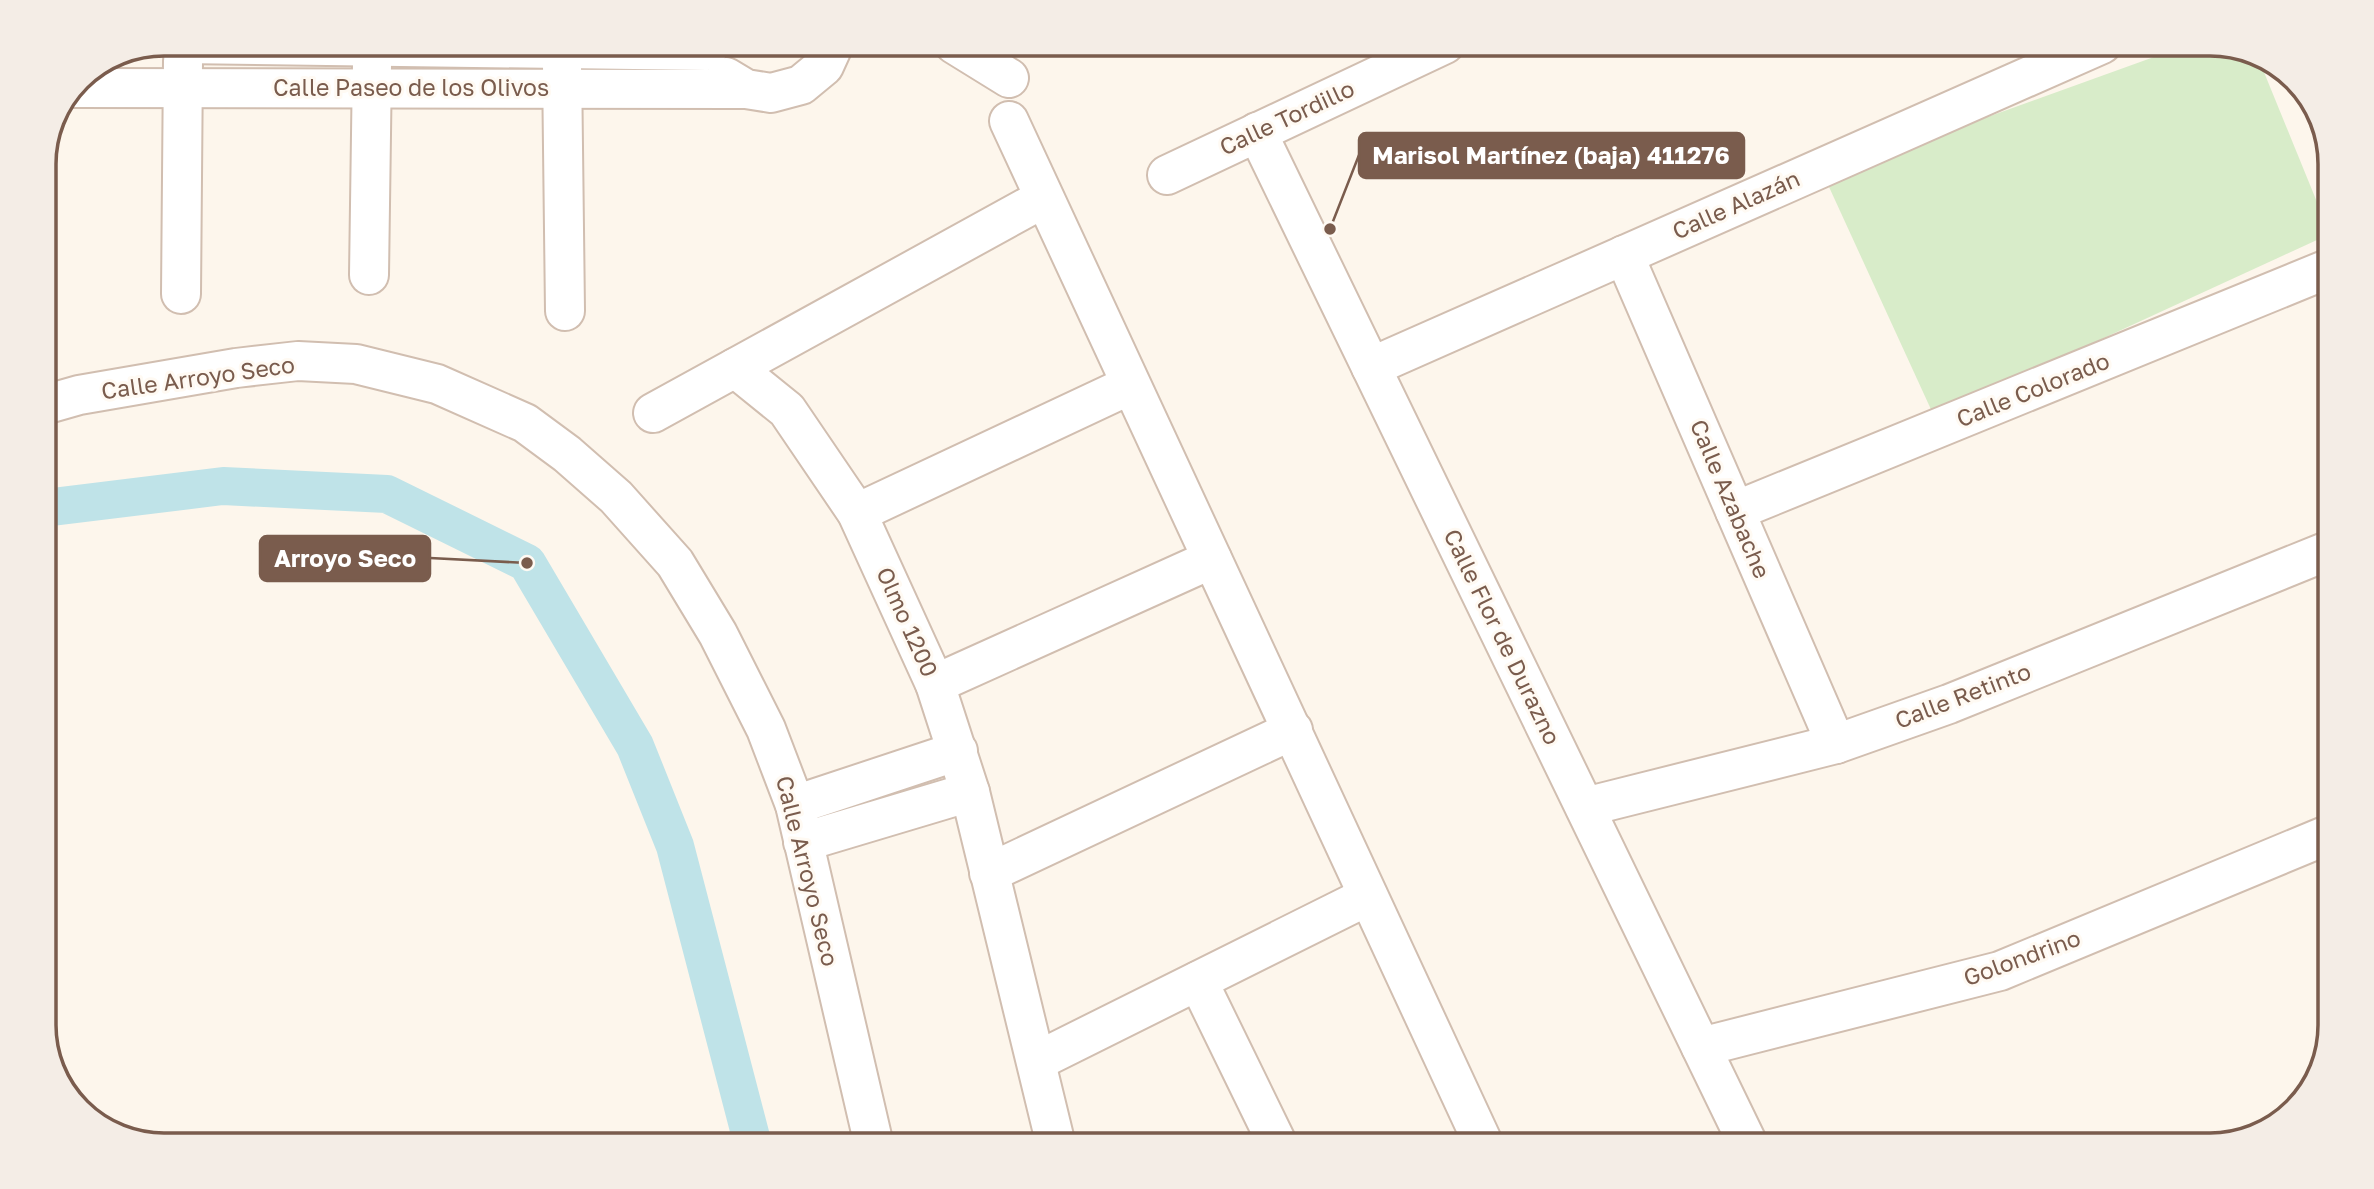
<svg xmlns="http://www.w3.org/2000/svg" width="2374" height="1189" viewBox="0 0 2374 1189" font-family="'Golos Text',sans-serif">
	<style>
		.green { fill: #d8ecc9 }
		.lines { fill: none; stroke-linecap: round; stroke-linejoin: round }
		.canal { stroke: #bfe3e8; stroke-width: 38 }
		.minor-casing { stroke: #d1beb0; stroke-width: 42 }
		.minor { stroke: #fff; stroke-width: 38 }
		.labels { text-anchor: middle; stroke-width: 6; stroke-linejoin: round; paint-order: stroke }
		.street-label { font-size: 23px; fill: #7a5c4d; stroke: #fffaf3 }
		.rim { fill: none; stroke: #7a5c4d; stroke-width: 3.5 }
		.leader { fill: none; stroke: #7a5c4d; stroke-width: 2.5 }
		.callout-dot { fill: #7a5c4d; stroke: #fffaf3; stroke-width: 2.5 }
		.callout { fill: #7a5c4d; stroke: #7a5c4d; stroke-width: 2.5 }
		.callout-label { font-size: 24px; text-anchor: middle; font-weight: bold; fill: #fff }
	</style>
	<rect width="100%" height="100%" fill="#fdf6ec"/>
	<path class="green" d="M 2190,44 L 2210,44 L 2257,55 L 2330,234 L 1934,416 L 1824,176 Z"/>
	<g class="lines">
		<path class="canal" d="M 44,508 L 223,486 L 387,494 L 527,563 L 635,746 L 675,846 L 753,1145"/>
		<g class="minor-casing">
			<g id="minor">
				<path d="M 180,44 L 707,51"/>
				<path d="M 954,44 L 1009,78"/>
				<path d="M 562,65 L 565,311"/>
				<path d="M 726,77 L 746,89 L 771,93 L 801,85 L 824,66 L 834,44"/>
				<path d="M 75,88 L 746,89"/>
				<path d="M 1009,121 L 1484,1145"/>
				<path d="M 1257,132 L 1747,1142"/>
				<path d="M 1167,175 L 1445,44"/>
				<path d="M 1624,255 L 1836,744"/>
				<path d="M 369,275 L 372,64"/>
				<path d="M 181,294 L 183,61"/>
				<path d="M 1371,367 L 2102,44"/>
				<path d="M 735,368 L 787,410 L 857,513 L 935,684 L 970,792 L 1056,1145"/>
				<path d="M 44,405 L 79,395 L 236,368 L 298,361 L 356,364 L 437,384 L 525,423 L 567,454 L 616,497 L 675,563 L 718,634 L 766,729 L 795,805 L 874,1145"/>
				<path d="M 653,413 L 1044,198"/>
				<path d="M 1735,511 L 2330,268"/>
				<path d="M 857,513 L 1130,385"/>
				<path d="M 935,684 L 1212,559"/>
				<path d="M 795,805 L 958,751"/>
				<path d="M 1585,807 L 1836,744 L 1949,704 L 2330,550"/>
				<path d="M 803,842 L 970,792"/>
				<path d="M 989,873 L 1293,730"/>
				<path d="M 1198,981 L 1278,1145"/>
				<path d="M 1701,1047 L 2000,971 L 2330,834"/>
				<path d="M 1037,1061 L 1368,896"/>
			</g>
		</g>
		<use href="#minor" class="minor"/>
	</g>
	<g class="labels">
		<g class="street-label">
			<text x="411" y="96">Calle Paseo de los Olivos</text>
			<text transform="translate(1287 118) rotate(-25)" y="8">Calle Tordillo</text>
			<text transform="translate(1736 205) rotate(-24)" y="8">Calle Alazán</text>
			<text transform="translate(198 378) rotate(-8)" y="8">Calle Arroyo Seco</text>
			<text transform="translate(2033 390) rotate(-22)" y="8">Calle Colorado</text>
			<text transform="translate(1730 499) rotate(67)" y="8">Calle Azabache</text>
			<text transform="translate(907 622) rotate(66)" y="8">Olmo 1200</text>
			<text transform="translate(1502 637) rotate(64)" y="8">Calle Flor de Durazno</text>
			<text transform="translate(1963 696) rotate(-21)" y="8">Calle Retinto</text>
			<text transform="translate(807 871) rotate(76)" y="8">Calle Arroyo Seco</text>
			<text transform="translate(2022 958) rotate(-20)" y="8">Golondrino</text>
		</g>
	</g>
	<path d="M0 0H2374V1189H0ZM164 56H2210A108 108 0 0 1 2318 164V1025A108 108 0 0 1 2210 1133H164A108 108 0 0 1 56 1025V164A108 108 0 0 1 164 56Z" fill="#f4ede6" fill-rule="evenodd"/>
	<path class="rim" d="M164 56H2210A108 108 0 0 1 2318 164V1025A108 108 0 0 1 2210 1133H164A108 108 0 0 1 56 1025V164A108 108 0 0 1 164 56Z"/>
	<path class="leader" d="M1330 229L1359 155M527 563L430 558"/>
	<g class="callout-dot">
		<circle cx="1330" cy="229" r="7"/>
		<circle cx="527" cy="563" r="7"/>
	</g>
	<g class="callout">
		<rect x="1359" y="133" width="385" height="45" rx="7"/>
		<rect x="260" y="536" width="170" height="45" rx="7"/>
	</g>
	<g class="callout-label">
		<text x="1551" y="164">Marisol Martínez (baja) 411276</text>
		<text x="345" y="567">Arroyo Seco</text>
	</g>
</svg>
